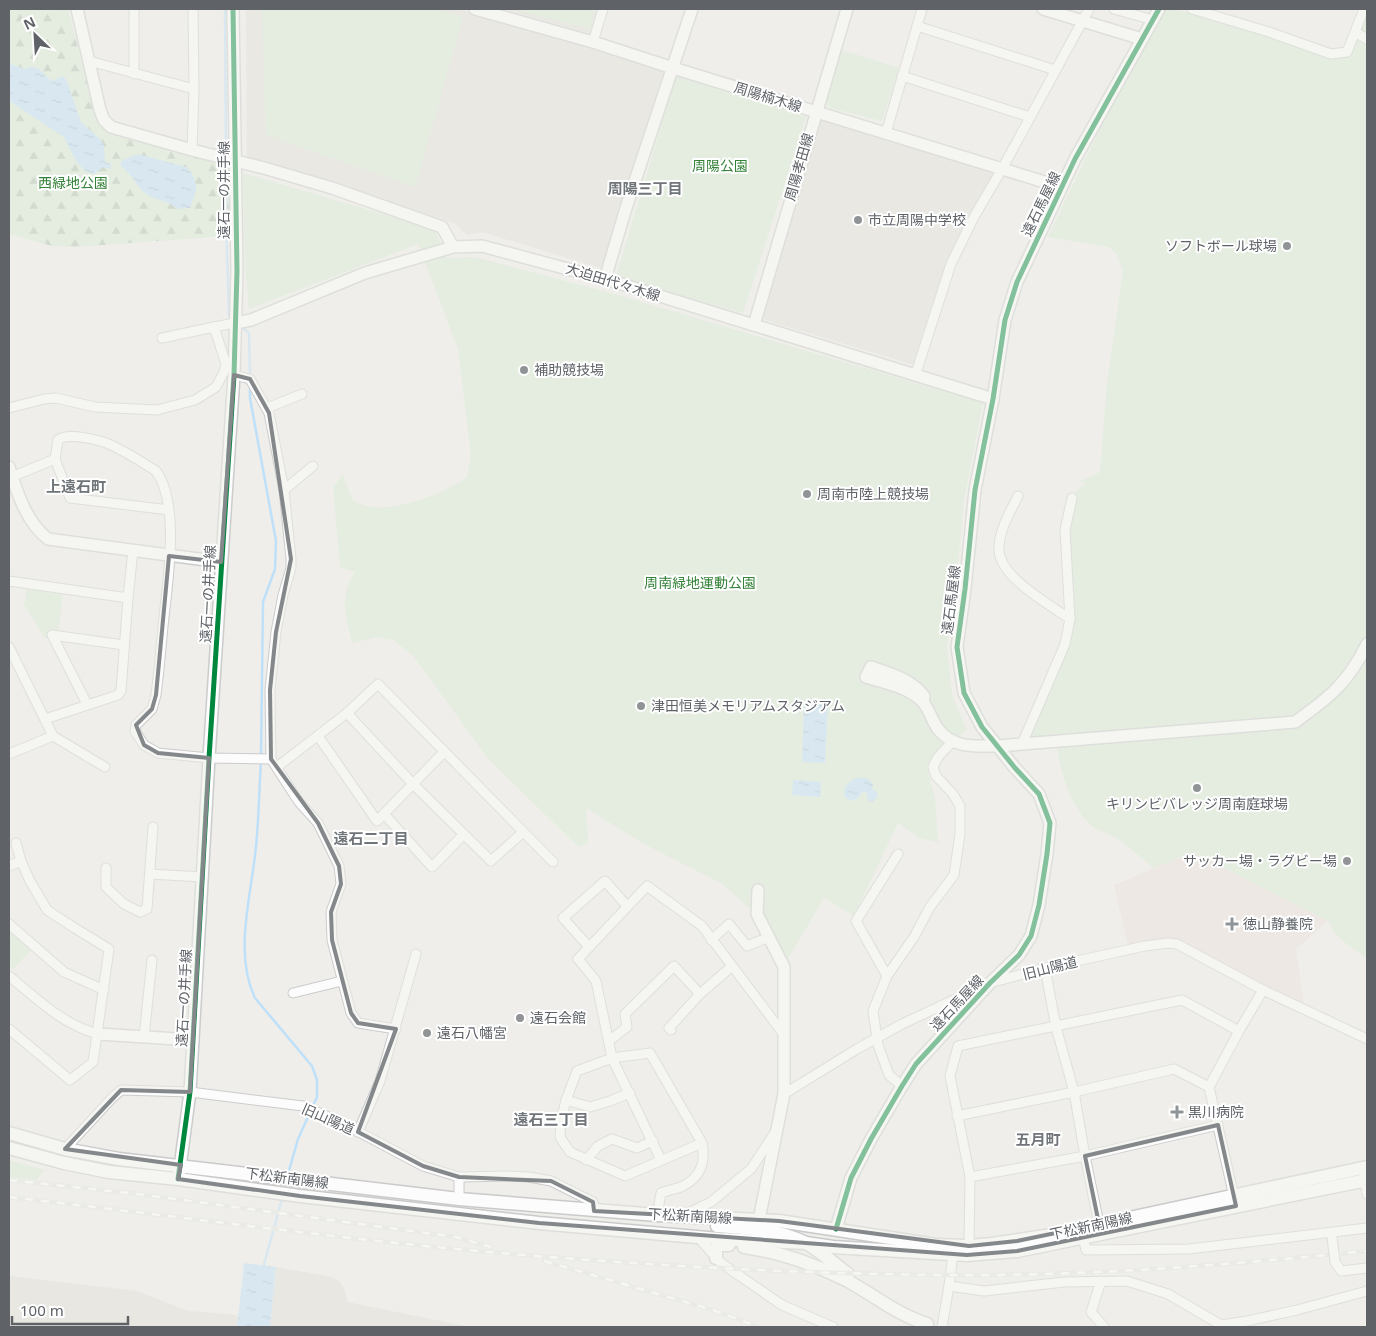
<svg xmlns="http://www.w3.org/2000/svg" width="1376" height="1336" viewBox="0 0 1376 1336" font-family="'Noto Sans','Noto Sans JP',sans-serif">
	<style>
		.industrial { fill: #dfddda }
		.education { fill: #e2e0da }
		.medical { fill: #eae0de }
		.forest { fill: url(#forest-firs) }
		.park { fill: #d8ebd6 }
		.water { fill: url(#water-ripples) }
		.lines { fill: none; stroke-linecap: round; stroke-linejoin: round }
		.stream { stroke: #bfe0f9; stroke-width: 2.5 }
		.minor-casing { stroke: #cbcccc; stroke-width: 11 }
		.tertiary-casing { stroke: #cbcccc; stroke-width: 14 }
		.secondary-casing { stroke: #cacacb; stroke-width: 15 }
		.minor { stroke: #fdfcfc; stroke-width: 9 }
		.tertiary { stroke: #fdfcfc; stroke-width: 11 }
		.secondary { stroke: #fdfcfc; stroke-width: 12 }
		.rail-casing { stroke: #e4e4e4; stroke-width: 4.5 }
		.rail { stroke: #fff; stroke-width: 2.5; stroke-dasharray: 8; stroke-linecap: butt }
		.minor-bridge-casing { stroke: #cbcccc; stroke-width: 11; stroke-linecap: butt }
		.minor-bridge { stroke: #fdfcfc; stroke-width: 9 }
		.cycleway-casing { stroke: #fff; stroke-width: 8 }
		.cycleway { stroke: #00873e; stroke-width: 5 }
		.marked { fill: none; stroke: #84888a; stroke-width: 4; stroke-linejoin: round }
		.poi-dot { fill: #919496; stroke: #fff; stroke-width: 2 }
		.labels { text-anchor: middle; stroke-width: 4; stroke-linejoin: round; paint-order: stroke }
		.street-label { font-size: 14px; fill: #5f6368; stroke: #fff }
		.park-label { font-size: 14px; fill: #348238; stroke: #fff }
		.poi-label { font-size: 14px; fill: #5f6368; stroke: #fff; text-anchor: start }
		.neighbourhood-label { font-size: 15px; font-weight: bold; fill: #70757a; stroke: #fff }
	</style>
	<defs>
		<pattern id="forest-firs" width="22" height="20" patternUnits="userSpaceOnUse" patternTransform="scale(1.25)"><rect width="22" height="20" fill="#d8ebd6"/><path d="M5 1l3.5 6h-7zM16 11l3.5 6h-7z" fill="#b2c2b1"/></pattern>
		<pattern id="water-ripples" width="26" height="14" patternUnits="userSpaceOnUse" patternTransform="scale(1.25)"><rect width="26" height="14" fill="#bfe0f9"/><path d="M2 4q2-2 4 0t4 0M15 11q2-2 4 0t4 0" fill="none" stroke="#9eb9cd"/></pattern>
	</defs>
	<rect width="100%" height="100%" fill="#efeeea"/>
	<g class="industrial">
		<path d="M 276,1267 L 332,1277 L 340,1282 L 345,1291 L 347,1302 L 470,1327 L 270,1327 Z"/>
		<path d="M 9,1276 L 137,1291 L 188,1311 L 238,1315 L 237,1327 L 9,1327 Z"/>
	</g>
	<g class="education">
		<path d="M 246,9 L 458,9 L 666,71 L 601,268 L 482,232 L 467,235 L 454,223 L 247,157 Z"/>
		<path d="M 503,9 L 600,9 L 592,34 Z"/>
		<path d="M 819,116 L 993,174 L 945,267 L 914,365 L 762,319 Z"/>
	</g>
	<path class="medical" d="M 1193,852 L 1328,921 L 1296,949 L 1304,1005 L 1177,941 L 1129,950 L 1114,885 Z"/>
	<path class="forest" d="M 9,9 L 68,9 L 91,97 L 110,131 L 121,137 L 155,144 L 230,164 L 228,236 L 74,247 L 52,246 L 9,234 Z"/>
	<g class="park">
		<path d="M 262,9 L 434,9 L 463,17 L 415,187 L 266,135 Z"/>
		<path d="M 511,9 L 594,9 L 590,29 Z"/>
		<path d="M 1165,9 L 1174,9 L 1277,36 L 1334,56 L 1345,52 L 1367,9 L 1367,958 C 1353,949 1335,938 1328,921 L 1193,852 L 1153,868 C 1141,857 1128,845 1114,837 C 1107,833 1099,831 1093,827 C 1070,808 1059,768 1056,740 L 1023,744 L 1069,624 L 1064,528 L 1075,492 L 1086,483 L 1078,482 L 1100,472 L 1107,383 L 1123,270 L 1116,253 L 1109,247 L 1048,237 L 1106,116 Z"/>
		<path d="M 841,50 L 900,68 L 882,121 L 830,108 L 826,102 Z"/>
		<path d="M 676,76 L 806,117 L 743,313 L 616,276 Z"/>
		<path d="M 243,173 L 434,229 L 447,258 L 475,257 L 611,293 L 983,403 L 964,500 L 956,586 L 947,648 L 952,695 L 967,730 L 932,760 L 928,773 L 935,797 L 938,842 L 919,838 L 898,823 L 854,916 L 824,898 L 785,964 L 753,911 L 721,883 L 644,844 L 586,808 L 588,842 L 579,847 L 490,761 L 414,657 L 394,640 L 376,637 L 352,643 C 346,614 338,600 355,572 L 340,567 L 333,487 L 343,475 L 353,500 C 357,502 362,505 367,506 C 394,513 446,493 467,477 L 471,456 L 458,349 L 418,244 L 249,309 L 245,266 Z"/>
		<path d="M 27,589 L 63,595 L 58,632 L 48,632 L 49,637 L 45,638 L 24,604 Z"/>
		<path d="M 9,928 L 32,949 L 13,969 L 9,966 Z"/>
		<path d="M 9,1160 L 45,1170 L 36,1180 L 9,1177 Z"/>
	</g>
	<g class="water">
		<path d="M 9,63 L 24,69 L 32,67 L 39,69 L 48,78 L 53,81 L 62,76 L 66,79 L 81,122 L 101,140 L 104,145 L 105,162 L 111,164 L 111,169 L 103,167 L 94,174 L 85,171 L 76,161 L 64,137 L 9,101 Z"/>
		<path d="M 138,154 L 186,167 L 192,173 L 197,188 L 190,208 L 178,209 C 169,201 158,201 148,195 C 137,188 132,174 121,166 L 121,161 Z"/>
		<path d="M 804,704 L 828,705 L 825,763 L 802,762 Z"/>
		<path d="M 857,778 C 864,777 870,778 873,785 L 872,790 L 876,791 L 878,795 L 876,799 L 872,802 L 868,800 L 867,793 L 863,791 L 859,797 L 853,801 L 846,798 C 841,789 848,781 857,778 Z"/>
		<path d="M 793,780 L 821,782 L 820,797 L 792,795 Z"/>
		<path d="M 244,1263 L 276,1267 L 270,1327 L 237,1327 Z"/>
	</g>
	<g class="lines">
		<g class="stream">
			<path d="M 225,9 L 226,155"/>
			<path d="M 226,163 L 226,221 L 229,315 L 232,318"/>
			<path d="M 242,327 L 249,333 L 250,375"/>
			<path d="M 250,386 L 250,398 L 276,541 L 275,569 L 263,602 L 261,756"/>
			<path d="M 261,761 C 259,790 259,818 256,846 C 252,894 233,952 255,998 L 312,1066 L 317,1080 L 317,1097 L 298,1139 L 288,1174"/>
			<path d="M 263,1268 L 282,1199"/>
		</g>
		<g class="minor-casing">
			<g id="minor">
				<path d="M 1114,9 L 1153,20"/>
				<path d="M 1192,9 L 1269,32 L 1331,54 L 1347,52 L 1364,9"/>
				<path d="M 917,26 L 1055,70"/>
				<path d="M 1355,32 L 1367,39"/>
				<path d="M 593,42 L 603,9"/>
				<path d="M 89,61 L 194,89"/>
				<path d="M 134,74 L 134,9"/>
				<path d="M 902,76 L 1030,117"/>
				<path d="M 886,133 L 922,9"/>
				<path d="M 192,150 L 194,89 L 193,9"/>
				<path d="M 162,338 L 214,327"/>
				<path d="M 234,375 L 250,379 L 269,413 L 284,490 L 291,559 L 291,568 L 283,595 L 276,632 L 270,690 L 271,759 L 299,802 L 318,823 L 339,866 L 341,884 L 331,912 L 332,940 L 351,1013 L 358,1023 L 396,1029"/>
				<path d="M 915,376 L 951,264 L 974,217 L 1002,169 L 1089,9"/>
				<path d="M 9,408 L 44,399 L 56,398 L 95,407 L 157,410 L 195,400 L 216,387 L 224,372 L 226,364 L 214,327 L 235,323"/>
				<path d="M 267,408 L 302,394"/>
				<path d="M 9,478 L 55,459"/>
				<path d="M 284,490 L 313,466"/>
				<path d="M 1018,496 C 1010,512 998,532 999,551 C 1001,578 1050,605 1070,619"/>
				<path d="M 169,510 L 70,498 L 55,459 L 58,440 C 68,432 100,440 111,445 C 126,452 142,462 156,471 C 181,505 167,586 163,626 C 161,649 159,672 156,695 L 152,709 L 136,725 L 135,731 L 144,745 L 158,753 L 209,758 L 271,759"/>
				<path d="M 9,581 L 128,598"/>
				<path d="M 9,647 L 53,736 L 105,767"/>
				<path d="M 87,704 L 52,635 L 124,645"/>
				<path d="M 347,713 L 413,784 L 491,861 L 523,832"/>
				<path d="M 45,719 L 118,695 L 121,691 L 128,598 L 133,550"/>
				<path d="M 318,736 L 377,821 L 444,752"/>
				<path d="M 1022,744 L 1065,644 L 1070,619 L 1065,530 L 1072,498"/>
				<path d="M 9,754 L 53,736"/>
				<path d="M 277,767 L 347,713 L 378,684 L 553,862"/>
				<path d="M 384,814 L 432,867 L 463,835"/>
				<path d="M 9,866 L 21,861"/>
				<path d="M 106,868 L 106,887 L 124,904 L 140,912 L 147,909 L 153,827"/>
				<path d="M 150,874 L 202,877"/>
				<path d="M 9,924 L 64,972 L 104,990"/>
				<path d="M 711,940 L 729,924 L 747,946 L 769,937"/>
				<path d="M 589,947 L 563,918 L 605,881 L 627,906"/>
				<path d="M 1045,968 L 1056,1027 L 1074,1092 L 1085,1156 L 1099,1224"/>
				<path d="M 9,976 C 36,998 63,1025 98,1034"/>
				<path d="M 887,976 L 856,921 L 898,854"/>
				<path d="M 293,993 L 342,981"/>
				<path d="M 9,1029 L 70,1080 L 93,1062 L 109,949 L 73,927 L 47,910 L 30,881 L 21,861 L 16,843"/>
				<path d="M 671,1030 L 669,1028 L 700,994 L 731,967"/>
				<path d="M 144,1037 L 152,960"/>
				<path d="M 609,1041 L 627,1027 L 625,1014 L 674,966 L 700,994"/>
				<path d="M 902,1086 L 889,1075 L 878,1045 L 873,1011 L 887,976 L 914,937 L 930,907 L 954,875 L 960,834 L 960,806 L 953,794 L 936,776 L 933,767 L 938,757 L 952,742"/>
				<path d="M 784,1094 L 857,1049 L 902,1024 L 990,983 L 1045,968 L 1145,946 L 1168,943 L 1177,944 L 1263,990 L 1367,1039"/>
				<path d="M 566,1100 L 590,1107 L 610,1101 L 630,1093"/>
				<path d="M 957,1116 L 1074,1092 L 1174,1069 L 1209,1087"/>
				<path d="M 358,1132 L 380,1081 L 416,954"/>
				<path d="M 65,1149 L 113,1097 L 121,1090 L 190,1092 L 303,1106 L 342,1123 L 423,1166 L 459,1177 L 507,1176 L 529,1177 L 551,1181 L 593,1202 L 594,1211"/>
				<path d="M 586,1160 L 598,1146 L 612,1139 L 637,1148 L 653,1141"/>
				<path d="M 661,1160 L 612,1058 L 596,981 L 578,959 L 647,886 L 702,926 L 782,1032"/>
				<path d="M 970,1177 L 1085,1156 L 1218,1125"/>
				<path d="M 1364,1177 L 1367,1194"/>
				<path d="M 459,1199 L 459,1177"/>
				<path d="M 1235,1201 L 1209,1087 L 1239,1031 L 1263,990"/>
				<path d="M 657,1215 L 661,1193 C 668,1190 677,1189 683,1186 C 701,1177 706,1161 702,1143 L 650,1053 L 612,1058 L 577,1071 L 566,1100 L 561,1120 L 560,1137 L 570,1152 L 625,1176 L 702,1143"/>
				<path d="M 684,1215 L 711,1202 L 751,1169 L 776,1131"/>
				<path d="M 697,1236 L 721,1263 L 782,1305 L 833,1327"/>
				<path d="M 1083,1237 L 1086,1250 L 1189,1249 L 1367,1228"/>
				<path d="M 969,1246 L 970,1177 L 950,1076 L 958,1046 L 1182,1000 L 1239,1031"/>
				<path d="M 1335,1262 L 1341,1271 L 1367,1268"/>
				<path d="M 1101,1281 L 1091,1312 L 1104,1327"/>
				<path d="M 949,1286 L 984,1291 L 1064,1282 L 1127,1281 L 1168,1294 L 1221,1325 L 1247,1321 L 1297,1310 L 1367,1291"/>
				<path d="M 942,1327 L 949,1286 L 953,1254"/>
			</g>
		</g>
		<g class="tertiary-casing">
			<g id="tertiary">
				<path d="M 77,9 L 100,110 L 104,120 L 111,127 L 192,150 L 264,168 L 332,188 L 442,227 L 453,247"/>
				<path d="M 475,9 L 593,42 L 673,68 L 1061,187"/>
				<path d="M 1043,9 L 1142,39"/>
				<path d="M 605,279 L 626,208 L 692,9"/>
				<path d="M 235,323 L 251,320 L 365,273 L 453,247 L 482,246 L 605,279 L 993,399"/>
				<path d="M 754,325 L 847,9"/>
				<path d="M 9,467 C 17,492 26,522 48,539 L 221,562"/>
				<path d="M 923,702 L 924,696 C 911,679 891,674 871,667 L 866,677 C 885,683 909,687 923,702 C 929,709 932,721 938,729 C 954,749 974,746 998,746 L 1295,722 C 1330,697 1348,683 1367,644"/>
				<path d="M 758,890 L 757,914 L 784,967 L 784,1094 L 759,1220"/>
				<path d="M 98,1034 L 193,1040"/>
				<path d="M 179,1175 L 190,1092 L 209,758 L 234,375 L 237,271 L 233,9"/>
				<path d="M 836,1229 L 851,1178 L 871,1139 L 902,1086 L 916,1064 L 990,983 L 1019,955 L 1031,936 L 1039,905 L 1047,854 L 1050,823 L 1039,794 L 1015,768 L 982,727 L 964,693 L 957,647 L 965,589 L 975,490 L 993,399 L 1005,320 L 1017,282 L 1075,159 L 1159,9"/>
			</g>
		</g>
		<g class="secondary-casing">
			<g id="secondary">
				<path d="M 9,1133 L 65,1149 L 119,1159 L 459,1199 L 657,1215 L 779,1221 L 936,1245 L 969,1246 L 992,1244 L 1045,1236 L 1367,1167"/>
				<path d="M 9,1148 L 64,1163 L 109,1172 L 178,1179 L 300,1196 L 539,1223 L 719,1239 L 806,1243 L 833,1247 L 967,1255 L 1017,1251 L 1367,1180"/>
				<path d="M 717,1226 C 747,1228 777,1229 804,1242 C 820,1250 834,1264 848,1274"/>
				<path d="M 744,1247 C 779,1252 814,1264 846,1280 C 874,1295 896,1314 927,1324"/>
				<path d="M 716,1258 L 716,1249 L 720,1245 L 729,1245"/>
			</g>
		</g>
		<use href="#minor" class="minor"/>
		<use href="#tertiary" class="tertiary"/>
		<use href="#secondary" class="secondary"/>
		<g class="rail-casing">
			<g id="rail">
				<path d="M 9,1180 L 146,1195 L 456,1237 L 491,1247"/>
				<path d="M 9,1197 C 177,1216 344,1240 512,1254 C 658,1266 804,1274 950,1275 C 1089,1276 1229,1265 1367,1251"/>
				<path d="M 544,1261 L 713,1310 L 759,1327"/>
			</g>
		</g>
		<use href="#rail" class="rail"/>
		<g class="minor-bridge-casing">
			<path id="minor-bridge" d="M 1332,1237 L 1335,1262"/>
		</g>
		<use href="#minor-bridge" class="minor-bridge"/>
		<g class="cycleway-casing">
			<g id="cycleway">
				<path d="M 178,1179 L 190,1092 L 209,758 L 234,375 L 237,271 L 233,9"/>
				<path d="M 836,1229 L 851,1178 L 871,1139 L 902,1086 L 916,1064 L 990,983 L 1019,955 L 1031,936 L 1039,905 L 1047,854 L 1050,823 L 1039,794 L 1015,768 L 982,727 L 964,693 L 957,647 L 965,589 L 975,490 L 993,399 L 1005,320 L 1017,282 L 1075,159 L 1159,9"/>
			</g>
		</g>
		<use href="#cycleway" class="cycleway"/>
	</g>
	<path d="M0 0H1376V1336H0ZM 234,375 L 250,379 L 269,413 L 291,559 L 276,632 L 270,690 L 271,759 L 318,823 L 339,866 L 341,884 L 331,912 L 332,940 L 351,1013 L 358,1023 L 396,1029 L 358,1132 L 423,1166 L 459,1177 L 551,1181 L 593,1202 L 594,1211 L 779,1221 L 969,1246 L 1017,1241 L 1099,1224 L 1085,1156 L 1218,1125 L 1236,1206 L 1017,1251 L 967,1255 L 539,1223 L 300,1196 L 178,1179 L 181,1165 L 65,1149 L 121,1090 L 190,1092 L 209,758 L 158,753 L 144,745 L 136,725 L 152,709 L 156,695 L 169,556 L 221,562 Z" fill="#efeeea" fill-opacity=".55" fill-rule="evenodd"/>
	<path class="marked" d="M 234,375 L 250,379 L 269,413 L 291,559 L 276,632 L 270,690 L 271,759 L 318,823 L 339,866 L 341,884 L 331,912 L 332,940 L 351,1013 L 358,1023 L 396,1029 L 358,1132 L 423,1166 L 459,1177 L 551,1181 L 593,1202 L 594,1211 L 779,1221 L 969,1246 L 1017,1241 L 1099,1224 L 1085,1156 L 1218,1125 L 1236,1206 L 1017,1251 L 967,1255 L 539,1223 L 300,1196 L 178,1179 L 181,1165 L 65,1149 L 121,1090 L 190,1092 L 209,758 L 158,753 L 144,745 L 136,725 L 152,709 L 156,695 L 169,556 L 221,562 Z"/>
	<g class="poi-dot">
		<circle cx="858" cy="220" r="5"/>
		<circle cx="1287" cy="246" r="5"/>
		<circle cx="524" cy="370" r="5"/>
		<circle cx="807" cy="494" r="5"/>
		<circle cx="641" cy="706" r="5"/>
		<circle cx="1197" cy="788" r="5"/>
		<circle cx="1347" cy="861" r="5"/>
		<path d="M1229.5 916.5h5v5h5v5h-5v5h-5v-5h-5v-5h5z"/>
		<circle cx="520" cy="1018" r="5"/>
		<circle cx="427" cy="1033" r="5"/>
		<path d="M1174.5 1104.5h5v5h5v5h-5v5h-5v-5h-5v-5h5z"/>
	</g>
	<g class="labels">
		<g class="street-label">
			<text transform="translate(768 97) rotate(17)" y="5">周陽楠木線</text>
			<text transform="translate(799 167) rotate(-74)" y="5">周陽孝田線</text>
			<text transform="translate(224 190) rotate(-90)" y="5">遠石一の井手線</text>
			<text transform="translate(1041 204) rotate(-64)" y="5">遠石馬屋線</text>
			<text transform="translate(613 282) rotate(17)" y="5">大迫田代々木線</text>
			<text transform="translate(208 594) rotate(-87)" y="5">遠石一の井手線</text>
			<text transform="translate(951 600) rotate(-83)" y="5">遠石馬屋線</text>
			<text transform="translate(1050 968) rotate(-14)" y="5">旧山陽道</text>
			<text transform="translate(184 998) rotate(-87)" y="5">遠石一の井手線</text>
			<text transform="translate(957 1003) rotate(-47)" y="5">遠石馬屋線</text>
			<text transform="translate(328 1119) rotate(24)" y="5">旧山陽道</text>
			<text transform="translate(287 1178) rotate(7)" y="5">下松新南陽線</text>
			<text transform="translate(690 1216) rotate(3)" y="5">下松新南陽線</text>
			<text transform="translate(1091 1226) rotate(-12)" y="5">下松新南陽線</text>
		</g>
		<g class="park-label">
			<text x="720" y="171">周陽公園</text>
			<text x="73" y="188">西緑地公園</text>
			<text x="700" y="588">周南緑地運動公園</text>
		</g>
		<g class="poi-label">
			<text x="868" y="225">市立周陽中学校</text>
			<text x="1277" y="251" text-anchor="end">ソフトボール球場</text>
			<text x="534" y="375">補助競技場</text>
			<text x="817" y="499">周南市陸上競技場</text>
			<text x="651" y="711">津田恒美メモリアムスタジアム</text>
			<text x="1197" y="809" text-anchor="middle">キリンビバレッジ周南庭球場</text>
			<text x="1337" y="866" text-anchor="end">サッカー場・ラグビー場</text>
			<text x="1243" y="929">徳山静養院</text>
			<text x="530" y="1023">遠石会館</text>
			<text x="437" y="1038">遠石八幡宮</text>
			<text x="1188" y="1117">黒川病院</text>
		</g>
		<g class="neighbourhood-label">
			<text x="645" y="194">周陽三丁目</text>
			<text x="76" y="492">上遠石町</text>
			<text x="371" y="844">遠石二丁目</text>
			<text x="551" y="1125">遠石三丁目</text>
			<text x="1038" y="1145">五月町</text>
		</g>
	</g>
	<rect width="1376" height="1336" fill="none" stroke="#5f6368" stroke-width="20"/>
	<g transform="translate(35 35) rotate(335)" stroke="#ffffff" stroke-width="4" paint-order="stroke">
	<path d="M0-4L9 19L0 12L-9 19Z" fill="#5f6368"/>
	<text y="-8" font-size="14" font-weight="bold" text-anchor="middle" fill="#5f6368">N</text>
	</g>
	<path d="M12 1316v8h116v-8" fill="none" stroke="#5f6368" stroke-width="2.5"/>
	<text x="20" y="1316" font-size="15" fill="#5f6368" stroke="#ffffff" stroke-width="4" paint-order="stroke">100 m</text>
</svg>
